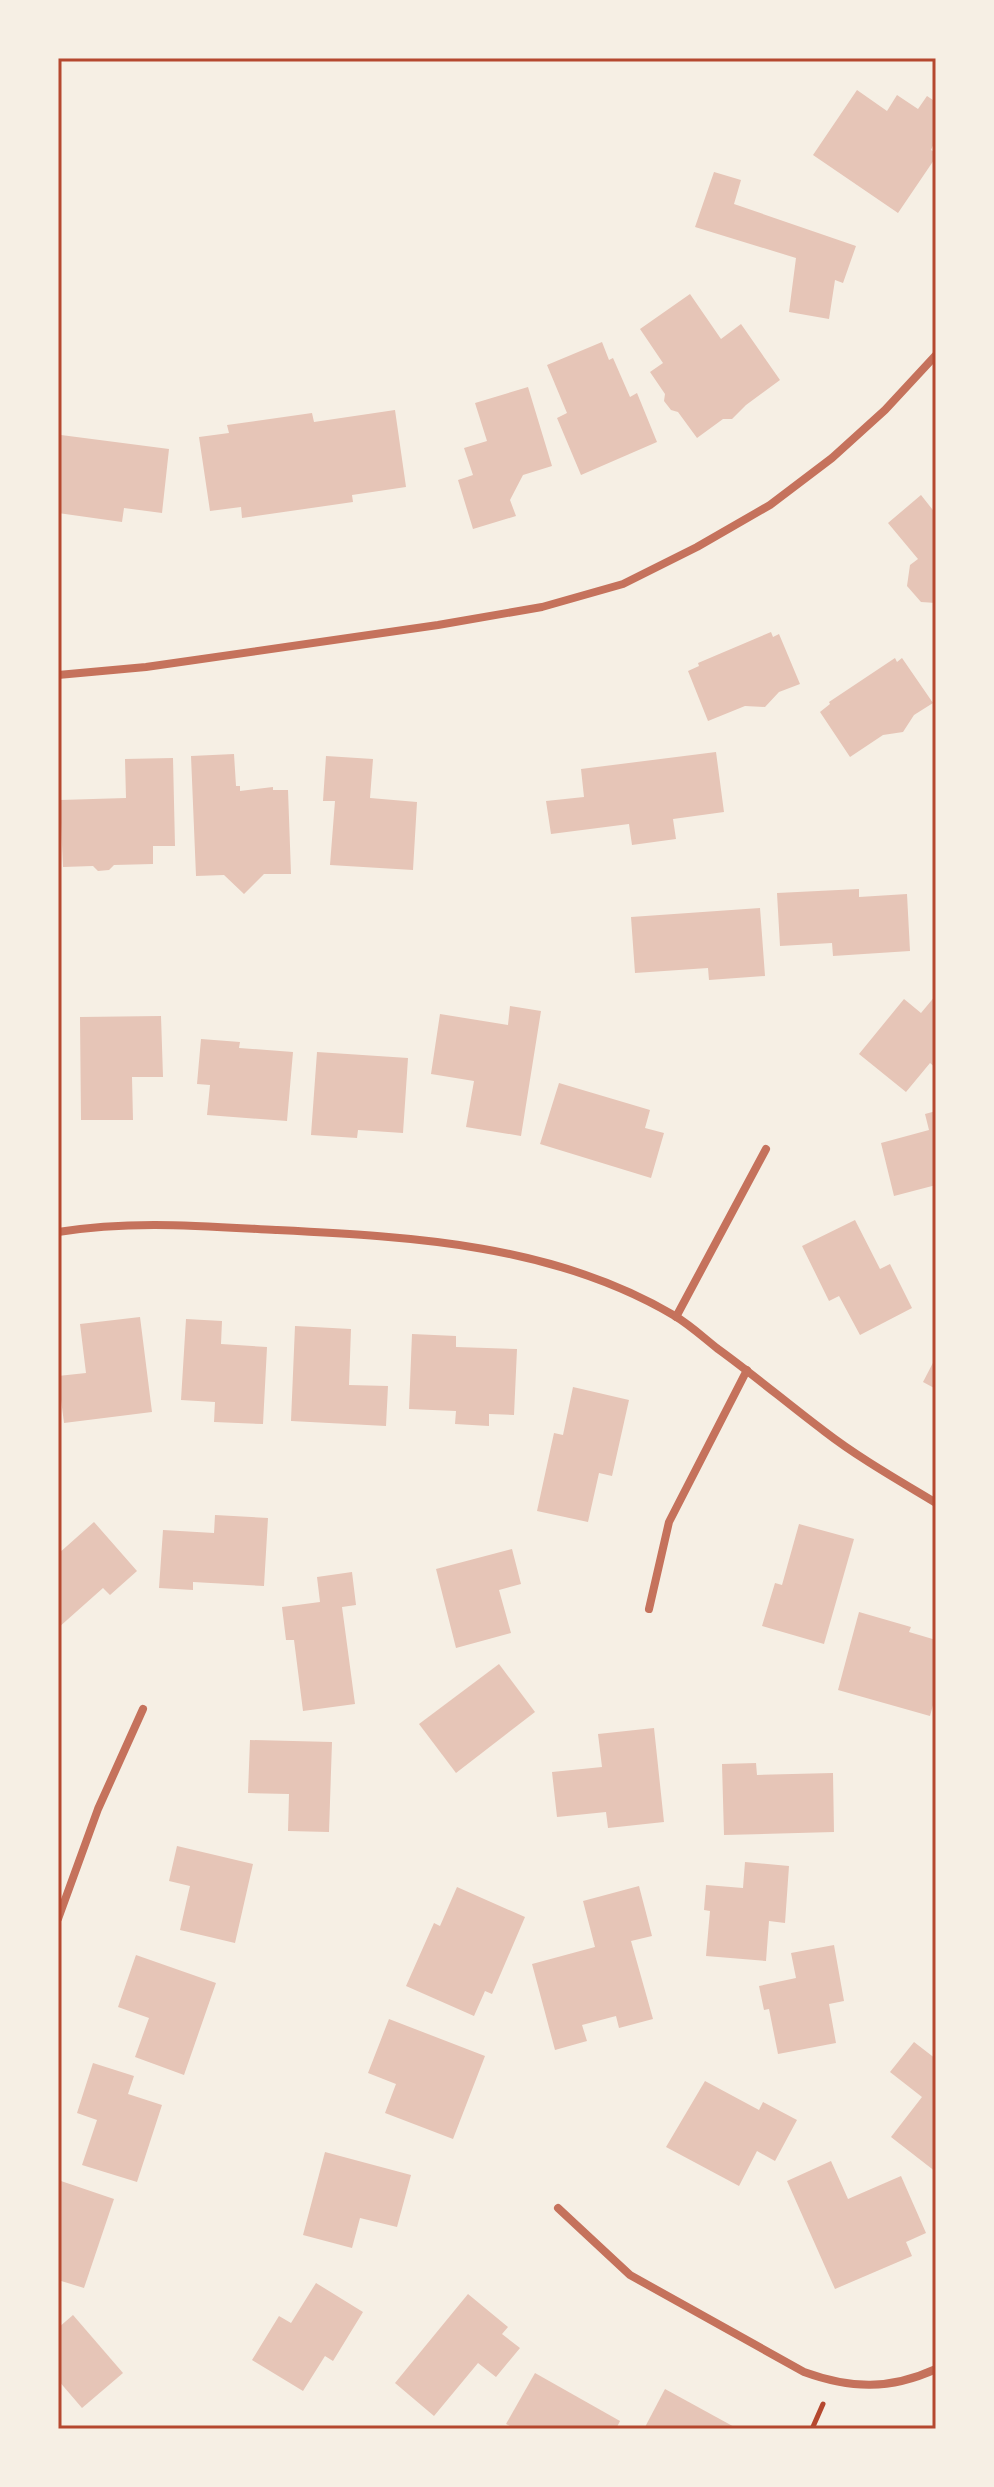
<svg xmlns="http://www.w3.org/2000/svg" width="994" height="2487" viewBox="0 0 994 2487" font-family="'Libre Baskerville',serif">
	<style>
		.building { fill: #e6c5b7 }
		.lines { fill: none; stroke-linecap: round; stroke-linejoin: round }
		.path { stroke: #b5482f; stroke-width: 5 }
		.minor { stroke: #c5725c; stroke-width: 8 }
		.neatline { fill: none; stroke: #b5482f; stroke-width: 3 }
	</style>
	<rect width="100%" height="100%" fill="#f6efe4"/>
	<g class="building">
		<path d="M 857,90 L 887,111 L 897,95 L 918,109 L 927,96 L 936,102 L 936,139 L 931,150 L 936,153 L 936,157 L 898,213 L 813,155 Z"/>
		<path d="M 714,172 L 741,180 L 734,204 L 856,246 L 843,283 L 835,280 L 829,319 L 789,312 L 796,258 L 695,227 Z"/>
		<path d="M 690,294 L 721,339 L 741,324 L 780,380 L 746,405 L 732,419 L 723,419 L 697,438 L 678,412 L 671,410 L 664,401 L 665,394 L 650,372 L 663,363 L 640,329 Z"/>
		<path d="M 602,342 L 609,360 L 613,358 L 630,397 L 637,393 L 657,442 L 581,475 L 557,418 L 567,413 L 547,365 Z"/>
		<path d="M 528,387 L 552,466 L 523,475 L 510,500 L 516,516 L 473,529 L 458,480 L 473,475 L 464,448 L 487,441 L 475,403 Z"/>
		<path d="M 395,410 L 406,487 L 352,495 L 353,502 L 242,518 L 241,507 L 210,511 L 199,437 L 229,433 L 227,425 L 312,413 L 314,422 Z"/>
		<path d="M 61,435 L 169,449 L 162,513 L 124,508 L 122,522 L 58,513 L 58,461 Z"/>
		<path d="M 921,495 L 936,514 L 936,603 L 921,602 L 907,586 L 910,565 L 918,559 L 888,523 Z"/>
		<path d="M 771,632 L 773,637 L 779,634 L 800,684 L 779,692 L 765,707 L 745,706 L 708,721 L 688,671 L 699,666 L 698,663 Z"/>
		<path d="M 895,658 L 897,662 L 902,658 L 933,703 L 914,715 L 903,732 L 883,735 L 850,757 L 820,712 L 830,704 L 829,702 Z"/>
		<path d="M 716,752 L 724,812 L 673,819 L 676,839 L 632,845 L 629,824 L 551,834 L 546,801 L 584,797 L 581,769 Z"/>
		<path d="M 234,754 L 236,786 L 240,786 L 240,791 L 273,787 L 273,790 L 288,790 L 291,874 L 264,874 L 244,894 L 224,875 L 196,876 L 191,756 Z"/>
		<path d="M 326,756 L 373,759 L 370,798 L 417,802 L 413,870 L 330,865 L 335,801 L 323,801 Z"/>
		<path d="M 173,758 L 175,846 L 153,846 L 153,864 L 114,865 L 109,870 L 98,871 L 93,866 L 63,867 L 60,800 L 126,798 L 125,759 Z"/>
		<path d="M 859,889 L 859,897 L 907,894 L 910,951 L 833,956 L 832,943 L 780,946 L 777,893 Z"/>
		<path d="M 760,908 L 765,976 L 709,980 L 708,968 L 635,973 L 631,917 Z"/>
		<path d="M 936,995 L 936,1068 L 930,1063 L 906,1092 L 859,1054 L 904,999 L 921,1013 Z"/>
		<path d="M 510,1006 L 541,1011 L 521,1136 L 466,1127 L 474,1081 L 431,1074 L 440,1014 L 508,1025 Z"/>
		<path d="M 161,1016 L 163,1077 L 132,1077 L 133,1120 L 81,1120 L 80,1017 Z"/>
		<path d="M 201,1039 L 240,1042 L 239,1048 L 293,1052 L 287,1121 L 207,1115 L 210,1085 L 197,1084 Z"/>
		<path d="M 317,1052 L 408,1058 L 403,1133 L 358,1130 L 357,1138 L 311,1135 Z"/>
		<path d="M 559,1083 L 650,1110 L 645,1128 L 664,1133 L 651,1178 L 540,1144 Z"/>
		<path d="M 936,1111 L 936,1185 L 894,1196 L 881,1143 L 929,1130 L 925,1114 Z"/>
		<path d="M 855,1220 L 880,1269 L 890,1264 L 912,1308 L 860,1335 L 839,1296 L 829,1301 L 802,1246 Z"/>
		<path d="M 140,1317 L 152,1412 L 64,1423 L 58,1376 L 86,1373 L 80,1324 Z"/>
		<path d="M 186,1319 L 222,1321 L 221,1344 L 267,1347 L 263,1424 L 214,1422 L 215,1402 L 181,1400 Z"/>
		<path d="M 295,1326 L 351,1329 L 349,1385 L 388,1386 L 386,1426 L 291,1421 Z"/>
		<path d="M 412,1334 L 456,1336 L 456,1347 L 517,1349 L 514,1415 L 489,1414 L 489,1426 L 455,1424 L 456,1411 L 409,1409 Z"/>
		<path d="M 936,1357 L 936,1389 L 923,1382 Z"/>
		<path d="M 573,1387 L 629,1400 L 612,1476 L 599,1473 L 588,1522 L 537,1511 L 554,1433 L 563,1435 Z"/>
		<path d="M 215,1515 L 268,1518 L 264,1586 L 193,1582 L 193,1590 L 159,1588 L 163,1530 L 214,1533 Z"/>
		<path d="M 94,1522 L 137,1571 L 110,1595 L 103,1588 L 58,1628 L 58,1554 Z"/>
		<path d="M 799,1524 L 854,1539 L 824,1644 L 762,1626 L 775,1583 L 782,1585 Z"/>
		<path d="M 512,1549 L 521,1584 L 499,1590 L 511,1633 L 456,1648 L 436,1569 Z"/>
		<path d="M 352,1572 L 356,1605 L 342,1607 L 355,1704 L 303,1711 L 294,1640 L 286,1640 L 282,1607 L 320,1602 L 317,1577 Z"/>
		<path d="M 859,1612 L 911,1627 L 909,1632 L 936,1640 L 936,1694 L 930,1716 L 838,1690 Z"/>
		<path d="M 499,1664 L 535,1712 L 456,1773 L 419,1724 Z"/>
		<path d="M 654,1728 L 664,1822 L 608,1828 L 606,1812 L 557,1817 L 552,1772 L 602,1767 L 598,1734 Z"/>
		<path d="M 250,1740 L 332,1742 L 329,1832 L 288,1831 L 289,1794 L 248,1793 Z"/>
		<path d="M 756,1763 L 757,1775 L 833,1773 L 834,1832 L 724,1835 L 722,1764 Z"/>
		<path d="M 177,1846 L 253,1864 L 235,1943 L 180,1930 L 190,1886 L 169,1881 Z"/>
		<path d="M 745,1862 L 789,1866 L 785,1923 L 769,1921 L 766,1961 L 706,1956 L 710,1911 L 704,1910 L 706,1885 L 743,1888 Z"/>
		<path d="M 639,1886 L 652,1936 L 631,1941 L 653,2019 L 619,2028 L 616,2016 L 582,2025 L 587,2041 L 555,2050 L 532,1964 L 595,1947 L 583,1901 Z"/>
		<path d="M 457,1887 L 525,1917 L 492,1994 L 485,1991 L 474,2016 L 406,1986 L 434,1923 L 440,1926 Z"/>
		<path d="M 834,1945 L 844,2001 L 829,2004 L 836,2043 L 778,2054 L 769,2009 L 764,2010 L 759,1986 L 796,1978 L 791,1953 Z"/>
		<path d="M 136,1955 L 216,1983 L 184,2075 L 135,2057 L 149,2018 L 118,2007 Z"/>
		<path d="M 389,2019 L 485,2056 L 453,2139 L 385,2113 L 396,2084 L 368,2073 Z"/>
		<path d="M 914,2042 L 936,2059 L 936,2172 L 891,2137 L 922,2097 L 890,2072 Z"/>
		<path d="M 93,2063 L 134,2076 L 128,2094 L 162,2105 L 137,2182 L 82,2165 L 97,2120 L 77,2113 Z"/>
		<path d="M 705,2081 L 759,2110 L 763,2102 L 797,2120 L 775,2161 L 757,2151 L 739,2186 L 666,2147 Z"/>
		<path d="M 325,2152 L 411,2175 L 397,2227 L 360,2218 L 352,2248 L 303,2235 Z"/>
		<path d="M 831,2161 L 848,2199 L 901,2176 L 926,2233 L 906,2242 L 912,2256 L 835,2289 L 787,2181 Z"/>
		<path d="M 58,2180 L 114,2199 L 84,2288 L 58,2280 Z"/>
		<path d="M 316,2283 L 363,2312 L 333,2361 L 325,2356 L 303,2391 L 252,2360 L 279,2316 L 291,2323 Z"/>
		<path d="M 468,2294 L 508,2327 L 502,2334 L 520,2348 L 496,2377 L 478,2363 L 434,2416 L 395,2383 Z"/>
		<path d="M 73,2315 L 123,2373 L 82,2408 L 58,2380 L 58,2328 Z"/>
		<path d="M 535,2373 L 620,2421 L 616,2429 L 516,2429 L 506,2424 Z"/>
		<path d="M 665,2389 L 738,2429 L 644,2429 Z"/>
	</g>
	<g class="lines">
		<path class="path" d="M 812,2429 L 823,2404"/>
		<g class="minor">
			<path d="M 58,675 L 146,667 L 438,625 L 542,607 L 623,584 L 697,547 L 770,505 L 832,458 L 885,410 L 936,355"/>
			<path d="M 58,1232 C 131,1220 202,1226 276,1230 C 413,1237 554,1244 675,1316 C 690,1325 704,1338 718,1349 C 754,1375 788,1404 824,1431 C 859,1458 898,1480 936,1503"/>
			<path d="M 676,1317 L 766,1149"/>
			<path d="M 649,1609 L 669,1522 L 747,1370"/>
			<path d="M 58,1919 L 98,1809 L 143,1709"/>
			<path d="M 558,2208 L 630,2275 L 804,2372 C 851,2389 890,2390 936,2369"/>
		</g>
	</g>
	<rect width="994" height="2487" fill="none" stroke="#f6efe4" stroke-width="120"/>
	<rect x="60" y="60" width="874" height="2367" class="neatline"/>
</svg>
